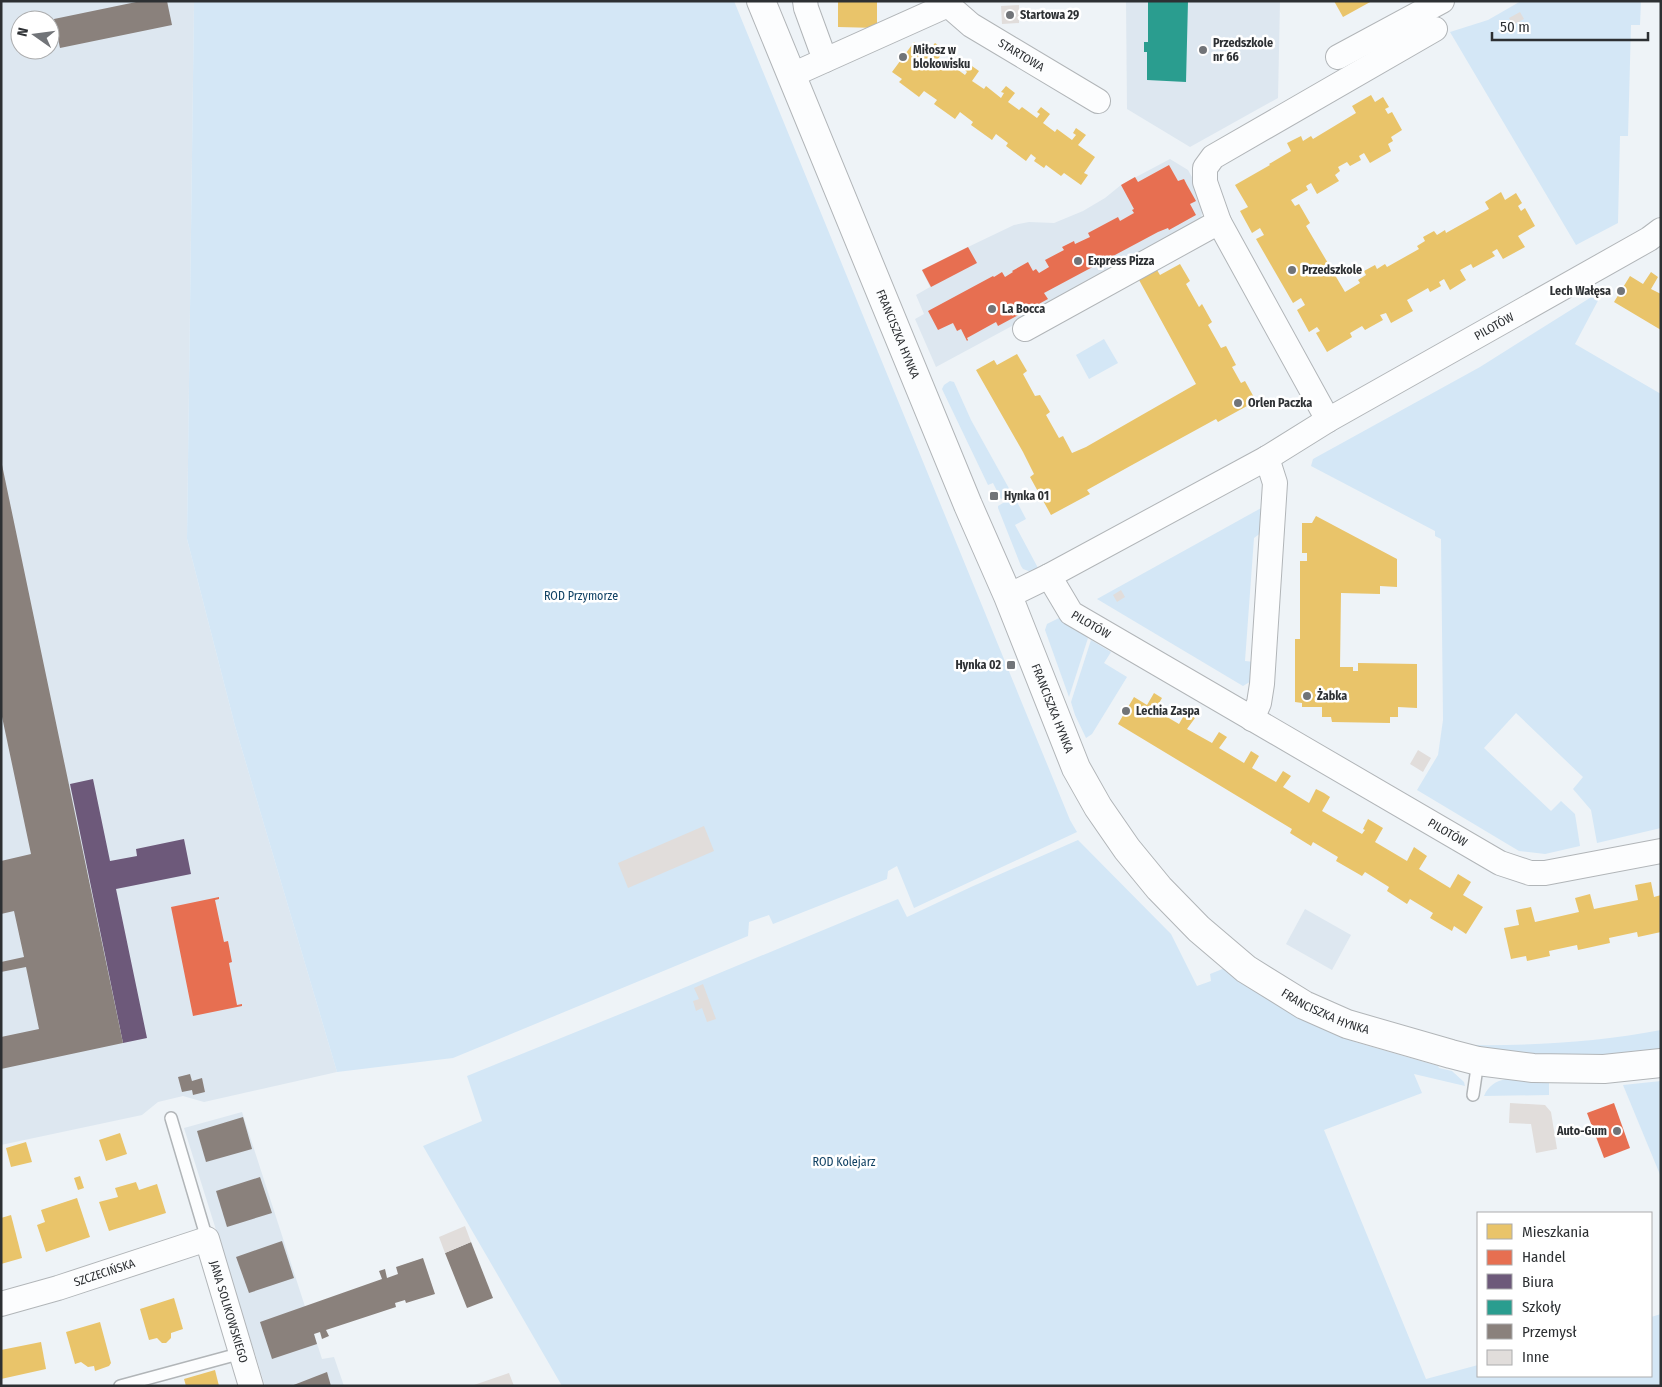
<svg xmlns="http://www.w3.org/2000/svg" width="1662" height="1387" viewBox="0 0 1662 1387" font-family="'Fira Sans Condensed',sans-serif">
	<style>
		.built { fill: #dde7f0; fill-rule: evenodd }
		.green { fill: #d4e7f6 }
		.homes { fill: #e9c46a }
		.shops { fill: #e76f51 }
		.offices { fill: #6d597a }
		.schools { fill: #2a9d8f }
		.industry { fill: #8a817c }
		.building { fill: #e1dddb }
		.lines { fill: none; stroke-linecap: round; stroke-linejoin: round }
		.lane-casing { stroke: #b1b5b8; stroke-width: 14 }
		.street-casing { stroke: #b1b5b8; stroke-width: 26 }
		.secondary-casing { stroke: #b1b5b8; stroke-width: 30 }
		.lane { stroke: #fcfdfe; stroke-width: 11 }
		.street { stroke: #fcfdfe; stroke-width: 24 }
		.secondary { stroke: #fcfdfe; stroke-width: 28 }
		.poi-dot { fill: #717478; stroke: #fff; stroke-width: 2 }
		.labels { text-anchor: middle; stroke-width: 5; stroke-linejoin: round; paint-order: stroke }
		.poi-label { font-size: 12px; font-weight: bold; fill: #2d3033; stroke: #fff; text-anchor: start }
		.street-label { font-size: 12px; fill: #2d3033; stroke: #fff }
		.park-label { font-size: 12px; fill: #114264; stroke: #fff }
	</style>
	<rect width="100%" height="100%" fill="#eef3f7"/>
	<g class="built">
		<path d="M 1,1 L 194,1 L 187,539 L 235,726 L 337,1072 L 204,1102 L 183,1096 L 158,1102 L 142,1115 L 1,1145 ZM 20,20 L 50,20 L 50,50 L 20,50 Z"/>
		<path d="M 1126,1 L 1280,1 L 1278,98 L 1190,147 L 1127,109 Z"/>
		<path d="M 1170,159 L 1188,170 L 1203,197 L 1201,224 L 936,367 L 915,319 L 924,314 L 916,295 L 930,287 L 922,270 L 968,247 L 1014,225 L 1029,222 L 1054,223 L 1083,211 L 1105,198 L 1121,185 Z"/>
		<path d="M 1305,909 L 1351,935 L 1332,970 L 1286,944 Z"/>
		<path d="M 242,1112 L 322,1359 L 334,1357 L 344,1386 L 265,1386 L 184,1128 Z"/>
	</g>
	<g class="green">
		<path d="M 194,1 L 734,1 L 1070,820 L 1077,832 L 914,908 L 897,866 L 888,871 L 887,879 L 773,924 L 769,915 L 749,922 L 748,936 L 453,1058 L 337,1072 L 235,726 L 187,539 Z"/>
		<path d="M 1521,1 L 1641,1 L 1640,25 L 1631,25 L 1628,136 L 1620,136 L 1618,223 L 1576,245 L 1450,32 L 1488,20 Z"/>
		<path d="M 1601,291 L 1602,293 L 1575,344 L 1661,394 L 1661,828 L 1597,843 L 1591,810 L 1573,789 L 1583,777 L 1516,713 L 1484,748 L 1551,811 L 1561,801 L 1575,814 L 1580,846 L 1545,854 L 1519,851 L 1417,790 L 1438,755 L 1443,720 L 1441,539 L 1435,536 L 1435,531 L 1311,466 L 1313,459 L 1480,367 Z"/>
		<path d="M 1104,339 L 1118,363 L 1089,379 L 1076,355 Z"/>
		<path d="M 950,381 L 954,382 L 971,420 L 1011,492 L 1010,494 L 1001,499 L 993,483 L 988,485 L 942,389 L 944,385 Z"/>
		<path d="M 1013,497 L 1015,498 L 1026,519 L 1015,525 L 1038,568 L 1031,572 L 1023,569 L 1021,566 L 998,508 L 998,506 Z"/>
		<path d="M 1263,507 L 1262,532 L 1254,538 L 1245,661 L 1254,662 L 1253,680 L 1243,686 L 1097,599 Z"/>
		<path d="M 1059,618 L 1088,638 L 1069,697 L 1045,630 L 1047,624 Z"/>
		<path d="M 1091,640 L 1111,652 L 1104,663 L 1127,677 L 1092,734 L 1086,738 L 1075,715 L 1071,702 Z"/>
		<path d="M 1078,840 L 1171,934 L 1197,986 L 1211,981 L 1210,974 L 1225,968 L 1319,1027 L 1355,1042 L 1438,1066 L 1439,1068 L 1452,1071 L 1464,1082 L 1465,1086 L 1414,1074 L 1422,1093 L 1324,1130 L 1426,1379 L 1478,1365 L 1478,1376 L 1651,1376 L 1651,1317 L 1661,1314 L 1661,1386 L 562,1386 L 423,1146 L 482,1121 L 467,1076 L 645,1004 L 898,899 L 907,917 L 971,887 Z"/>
		<path d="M 1661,1030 L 1661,1050 C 1595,1057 1533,1060 1467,1045 C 1533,1046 1597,1042 1661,1030 Z"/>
		<path d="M 1507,1077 L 1549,1079 L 1549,1095 L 1484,1096 C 1488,1086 1496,1081 1506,1079 Z"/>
		<path d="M 1661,1081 L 1661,1177 L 1623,1085 Z"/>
	</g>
	<g class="homes">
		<path d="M 838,1 L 877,2 L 877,28 L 838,27 Z"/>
		<path d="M 1334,1 L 1372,1 L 1343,17 Z"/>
		<path d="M 914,42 L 930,54 L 932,50 L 930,49 L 935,43 L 945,50 L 938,59 L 948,67 L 950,64 L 965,75 L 967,72 L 965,70 L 969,64 L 979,71 L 972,81 L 984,89 L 986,86 L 1001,98 L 1004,93 L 1001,92 L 1006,86 L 1015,93 L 1008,102 L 1019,110 L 1022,107 L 1037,118 L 1040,114 L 1037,112 L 1041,107 L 1050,114 L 1043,123 L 1055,132 L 1057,129 L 1072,140 L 1076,135 L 1073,133 L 1076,128 L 1086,135 L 1078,145 L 1095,157 L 1084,173 L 1088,175 L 1081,185 L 1064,173 L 1061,176 L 1046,165 L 1044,168 L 1034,161 L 1036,158 L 1031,154 L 1026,161 L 1006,146 L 1008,143 L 996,134 L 992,140 L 971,125 L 973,122 L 960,112 L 955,119 L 934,104 L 937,100 L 924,91 L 919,97 L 899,82 L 902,79 L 892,72 Z"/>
		<path d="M 1371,95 L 1375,102 L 1383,97 L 1389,107 L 1385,109 L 1388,114 L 1392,112 L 1402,130 L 1391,137 L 1393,141 L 1388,144 L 1391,151 L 1370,163 L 1364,153 L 1359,156 L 1361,160 L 1350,166 L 1347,162 L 1338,167 L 1340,171 L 1335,175 L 1339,181 L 1317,194 L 1311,183 L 1306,186 L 1308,190 L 1291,200 L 1295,206 L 1299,204 L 1310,223 L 1306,226 L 1345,292 L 1360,283 L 1358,280 L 1366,275 L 1364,271 L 1375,265 L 1377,269 L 1385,264 L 1387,267 L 1419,249 L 1417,246 L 1425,241 L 1423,237 L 1434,231 L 1437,235 L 1445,230 L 1446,233 L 1489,209 L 1485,202 L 1501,192 L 1505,200 L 1516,193 L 1522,203 L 1518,206 L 1521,211 L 1525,208 L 1535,226 L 1518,236 L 1525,247 L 1503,259 L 1497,249 L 1492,252 L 1495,256 L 1473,268 L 1471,264 L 1460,270 L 1466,280 L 1450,290 L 1444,279 L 1439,282 L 1441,286 L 1430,292 L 1428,288 L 1407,300 L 1413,311 L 1391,323 L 1386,313 L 1380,315 L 1383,320 L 1365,330 L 1362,326 L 1350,333 L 1352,337 L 1327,352 L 1316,333 L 1320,331 L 1317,327 L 1309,332 L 1297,310 L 1305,305 L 1301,298 L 1293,303 L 1256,239 L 1264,235 L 1260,228 L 1252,233 L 1240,211 L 1248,207 L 1235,185 L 1270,165 L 1269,164 L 1291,151 L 1287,143 L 1301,136 L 1303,141 L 1311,136 L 1313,139 L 1356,113 L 1352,106 Z"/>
		<path d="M 1180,264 L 1190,281 L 1186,284 L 1199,307 L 1202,304 L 1212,322 L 1208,325 L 1221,348 L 1226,346 L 1236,365 L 1232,367 L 1241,383 L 1245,381 L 1256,401 L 1218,422 L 1216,419 L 1132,465 L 1087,490 L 1090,494 L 1051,515 L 1030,477 L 1034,474 L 1023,452 L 976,370 L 994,360 L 997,365 L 1017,354 L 1027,371 L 1023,374 L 1035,396 L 1040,395 L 1050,412 L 1046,415 L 1059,438 L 1063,436 L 1072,453 L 1086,447 L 1196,384 L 1139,280 L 1157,270 L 1160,275 Z"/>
		<path d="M 1651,272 L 1658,277 L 1651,289 L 1661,294 L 1661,330 L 1614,302 L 1630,276 L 1643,284 Z"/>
		<path d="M 1316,516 L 1397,559 L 1397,587 L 1380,586 L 1380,594 L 1341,593 L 1340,667 L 1353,667 L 1353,671 L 1358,671 L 1358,663 L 1417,664 L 1417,708 L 1398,707 L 1398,717 L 1390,717 L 1390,723 L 1332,722 L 1331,717 L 1322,717 L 1322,707 L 1302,707 L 1302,703 L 1295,702 L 1295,639 L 1300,639 L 1300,561 L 1307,561 L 1307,553 L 1302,553 L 1302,523 L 1312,523 Z"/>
		<path d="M 1154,693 L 1162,698 L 1155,710 L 1179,724 L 1186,712 L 1195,718 L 1187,729 L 1212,743 L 1219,732 L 1227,737 L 1219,748 L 1244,763 L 1251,751 L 1259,756 L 1252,768 L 1276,782 L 1283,771 L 1291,776 L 1283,787 L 1309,803 L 1316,789 L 1324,793 L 1330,797 L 1322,811 L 1362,834 L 1365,830 L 1363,829 L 1368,819 L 1383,828 L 1375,842 L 1407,861 L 1414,847 L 1427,856 L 1419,869 L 1450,888 L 1458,874 L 1471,882 L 1463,895 L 1483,907 L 1466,934 L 1454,926 L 1452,931 L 1430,918 L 1433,913 L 1410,899 L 1407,904 L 1387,891 L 1389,887 L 1365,872 L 1362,876 L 1336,861 L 1338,857 L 1313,842 L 1311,846 L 1290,833 L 1292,829 L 1118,724 L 1134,697 L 1147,705 Z"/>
		<path d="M 1651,882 L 1654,897 L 1661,895 L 1661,932 L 1638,937 L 1637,932 L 1609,938 L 1610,943 L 1578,950 L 1577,945 L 1549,951 L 1550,956 L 1527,961 L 1526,956 L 1511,959 L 1504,928 L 1519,925 L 1516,910 L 1531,907 L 1535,922 L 1579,912 L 1575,898 L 1590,894 L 1594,909 L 1638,900 L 1635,885 Z"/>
		<path d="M 120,1133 L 127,1154 L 106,1161 L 99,1140 Z"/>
		<path d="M 26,1142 L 32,1162 L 11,1167 L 6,1148 Z"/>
		<path d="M 80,1176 L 84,1188 L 78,1190 L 74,1178 Z"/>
		<path d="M 136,1182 L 139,1190 L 157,1184 L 166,1213 L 109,1231 L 99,1202 L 118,1197 L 115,1188 Z"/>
		<path d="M 77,1198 L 90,1237 L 46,1252 L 37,1225 L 45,1222 L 41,1210 Z"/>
		<path d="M 11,1215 L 22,1258 L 1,1264 L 1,1218 Z"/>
		<path d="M 174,1298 L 183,1329 L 171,1333 L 171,1338 L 166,1343 L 162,1343 L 157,1338 L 149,1340 L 140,1309 Z"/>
		<path d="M 100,1322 L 111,1363 L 109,1366 L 95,1371 L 94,1366 L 88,1367 L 81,1362 L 75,1364 L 66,1332 Z"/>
		<path d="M 41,1342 L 46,1369 L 1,1379 L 1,1350 Z"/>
		<path d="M 215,1370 L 219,1386 L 186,1386 L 184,1379 Z"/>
	</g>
	<g class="shops">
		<path d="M 1169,165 L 1178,181 L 1184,179 L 1187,185 L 1196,201 L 1190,204 L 1196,215 L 1169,230 L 1168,228 L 1158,232 L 1044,293 L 1048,299 L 998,326 L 996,322 L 967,338 L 968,340 L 967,341 L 961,329 L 957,331 L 953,323 L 938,330 L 928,311 L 993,276 L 994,277 L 1002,272 L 1005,277 L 1013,272 L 1012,271 L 1028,262 L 1033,271 L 1036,269 L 1039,273 L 1049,267 L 1045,260 L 1064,250 L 1062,247 L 1074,241 L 1075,244 L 1090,237 L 1088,233 L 1118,217 L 1120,221 L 1134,213 L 1132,210 L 1134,209 L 1121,185 L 1135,177 L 1138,182 Z"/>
		<path d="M 968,247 L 977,263 L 931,287 L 922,270 Z"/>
		<path d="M 219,897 L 219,899 L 215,900 L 224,942 L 228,941 L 232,962 L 229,963 L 237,1005 L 242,1004 L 242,1006 L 193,1016 L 171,907 Z"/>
		<path d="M 1614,1103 L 1630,1148 L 1604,1158 L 1587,1113 Z"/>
	</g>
	<path class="offices" d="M 93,779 L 110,861 L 137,856 L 136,849 L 184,839 L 191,874 L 116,889 L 147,1038 L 123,1043 L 70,784 Z"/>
	<path class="schools" d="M 1148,1 L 1188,1 L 1186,82 L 1147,80 L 1147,52 L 1144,52 L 1144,42 L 1148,42 Z"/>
	<g class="industry">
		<path d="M 141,1 L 167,1 L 172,25 L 60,48 L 54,19 Z"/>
		<path d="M 1,460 L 123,1043 L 1,1069 L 1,1037 L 39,1029 L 26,967 L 1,972 L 1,962 L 24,957 L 14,911 L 1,914 L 1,861 L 31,854 L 1,712 Z"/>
		<path d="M 190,1074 L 192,1081 L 202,1078 L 205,1092 L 193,1095 L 192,1090 L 182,1092 L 178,1077 Z"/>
		<path d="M 243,1117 L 252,1149 L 206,1162 L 197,1131 Z"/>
		<path d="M 260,1177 L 272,1213 L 227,1227 L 216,1191 Z"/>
		<path d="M 282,1241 L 294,1278 L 249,1293 L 236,1257 Z"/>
		<path d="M 471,1242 L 493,1298 L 467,1308 L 445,1253 Z"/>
		<path d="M 423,1258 L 435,1294 L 406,1303 L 405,1300 L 395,1303 L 396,1307 L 326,1330 L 329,1336 L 322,1339 L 320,1332 L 314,1334 L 317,1344 L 272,1359 L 260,1322 L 382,1279 L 379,1271 L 385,1269 L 387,1278 L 398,1274 L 396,1267 Z"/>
		<path d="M 327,1372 L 331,1386 L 291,1386 Z"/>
	</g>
	<g class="building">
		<path d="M 1019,5 L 1019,23 L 1002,24 L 1001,6 Z"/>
		<path d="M 1520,12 L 1524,19 L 1513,25 L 1509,18 Z"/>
		<path d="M 1121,590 L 1125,597 L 1117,602 L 1113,595 Z"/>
		<path d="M 1418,750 L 1431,758 L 1423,772 L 1410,764 Z"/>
		<path d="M 704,826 L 714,851 L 628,888 L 618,863 Z"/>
		<path d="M 703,984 L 716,1019 L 707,1022 L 702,1008 L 696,1011 L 693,1001 L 699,999 L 694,988 Z"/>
		<path d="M 1510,1103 L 1545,1105 L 1551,1112 L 1557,1149 L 1536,1153 L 1531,1124 L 1509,1123 Z"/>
		<path d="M 465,1226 L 471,1242 L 445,1253 L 439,1237 Z"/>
		<path d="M 509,1373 L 514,1386 L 474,1386 L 474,1385 Z"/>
	</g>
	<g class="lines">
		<g class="lane-casing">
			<g id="lane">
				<path d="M 1473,1095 L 1478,1061"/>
				<path d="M 171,1118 L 207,1239"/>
				<path d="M 120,1386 L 242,1353"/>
			</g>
		</g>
		<g class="street-casing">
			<g id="street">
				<path d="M 805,1 L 806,8 L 825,60"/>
				<path d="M 1338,57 L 1442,1"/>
				<path id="s1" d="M 792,75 L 948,5 L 971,25 L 1098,101"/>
				<path d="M 1219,222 L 1205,182 L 1205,168 L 1213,157 L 1435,29"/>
				<path d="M 1025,329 L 1219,222 L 1328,420"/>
				<path id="s2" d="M 1049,576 L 1071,613 L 1500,863 L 1530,873 L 1545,873 L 1661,851"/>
				<path id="s3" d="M 1008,596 L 1049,576 L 1267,458 L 1328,420 L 1649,239 L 1661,230"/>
				<path d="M 1252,719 L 1259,703 L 1262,684 L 1275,483 L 1267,458"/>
				<path id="s4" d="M 1,1304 L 58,1288 L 207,1239 L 251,1386"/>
			</g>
		</g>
		<g class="secondary-casing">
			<g id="secondary">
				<path id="s5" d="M 761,1 L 968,505 L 1008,596 L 1076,768 L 1098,807 L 1127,849 L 1159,888 L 1199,929 L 1246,969 L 1304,1005 L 1347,1024 L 1451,1054 L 1478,1061 L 1533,1068 L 1604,1069 L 1661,1063"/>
			</g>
		</g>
		<use href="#lane" class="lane"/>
		<use href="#street" class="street"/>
		<use href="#secondary" class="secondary"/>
	</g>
	<g class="poi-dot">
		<circle cx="1010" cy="15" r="5"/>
		<circle cx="1203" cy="50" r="5"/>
		<circle cx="903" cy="57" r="5"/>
		<circle cx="1078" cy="261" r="5"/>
		<circle cx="1292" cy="270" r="5"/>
		<circle cx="1621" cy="291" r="5"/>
		<circle cx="992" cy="309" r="5"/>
		<circle cx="1238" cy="403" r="5"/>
		<rect x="989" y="491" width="10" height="10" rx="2.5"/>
		<rect x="1006" y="660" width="10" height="10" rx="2.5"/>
		<circle cx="1307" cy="696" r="5"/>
		<circle cx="1126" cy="711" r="5"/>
		<circle cx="1617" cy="1131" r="5"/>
	</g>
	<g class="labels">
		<g class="poi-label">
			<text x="1020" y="19">Startowa 29</text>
			<text x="1213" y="47">Przedszkole<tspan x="1213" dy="14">nr 66</tspan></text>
			<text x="913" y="54">Miłosz w<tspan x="913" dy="14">blokowisku</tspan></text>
			<text x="1088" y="265">Express Pizza</text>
			<text x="1302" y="274">Przedszkole</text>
			<text x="1611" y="295" text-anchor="end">Lech Wałęsa</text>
			<text x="1002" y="313">La Bocca</text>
			<text x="1248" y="407">Orlen Paczka</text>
			<text x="1004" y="500">Hynka 01</text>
			<text x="1001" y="669" text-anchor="end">Hynka 02</text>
			<text x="1317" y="700">Żabka</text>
			<text x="1136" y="715">Lechia Zaspa</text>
			<text x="1607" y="1135" text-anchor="end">Auto-Gum</text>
		</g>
		<g class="street-label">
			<text dy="4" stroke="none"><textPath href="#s1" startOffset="260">STARTOWA</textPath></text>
			<text dy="4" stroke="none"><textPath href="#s3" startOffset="556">PILOTÓW</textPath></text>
			<text dy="4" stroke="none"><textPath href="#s5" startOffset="360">FRANCISZKA HYNKA</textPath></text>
			<text dy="4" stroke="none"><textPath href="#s2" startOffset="66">PILOTÓW</textPath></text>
			<text dy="4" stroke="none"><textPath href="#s5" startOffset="765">FRANCISZKA HYNKA</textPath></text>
			<text dy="4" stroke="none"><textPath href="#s2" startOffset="479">PILOTÓW</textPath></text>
			<text dy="4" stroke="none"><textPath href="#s5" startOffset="1185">FRANCISZKA HYNKA</textPath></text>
			<text dy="4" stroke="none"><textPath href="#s4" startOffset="108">SZCZECIŃSKA</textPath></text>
			<text dy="4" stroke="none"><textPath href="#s4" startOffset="292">JANA SOLIKOWSKIEGO</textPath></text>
		</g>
		<g class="park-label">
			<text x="581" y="600">ROD Przymorze</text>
			<text x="844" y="1166">ROD Kolejarz</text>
		</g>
	</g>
	<rect width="1662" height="1387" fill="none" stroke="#2d3033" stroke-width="5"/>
	<rect x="1477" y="1212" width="175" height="165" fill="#ffffff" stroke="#abacad"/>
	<rect x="1487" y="1224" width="25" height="15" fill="#e9c46a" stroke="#abacad"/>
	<text x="1522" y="1237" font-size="15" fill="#2d3033">Mieszkania</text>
	<rect x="1487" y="1250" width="25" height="15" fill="#e76f51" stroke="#abacad"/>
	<text x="1522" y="1262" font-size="15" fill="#2d3033">Handel</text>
	<rect x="1487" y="1274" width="25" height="15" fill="#6d597a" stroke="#abacad"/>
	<text x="1522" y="1287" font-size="15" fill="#2d3033">Biura</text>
	<rect x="1487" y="1300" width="25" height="15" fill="#2a9d8f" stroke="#abacad"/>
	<text x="1522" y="1312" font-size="15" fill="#2d3033">Szkoły</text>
	<rect x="1487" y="1324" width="25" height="15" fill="#8a817c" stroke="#abacad"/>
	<text x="1522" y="1337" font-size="15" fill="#2d3033">Przemysł</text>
	<rect x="1487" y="1350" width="25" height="15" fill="#e1dddb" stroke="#abacad"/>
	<text x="1522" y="1362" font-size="15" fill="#2d3033">Inne</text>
	<g transform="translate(35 35) rotate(284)"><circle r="24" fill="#ffffff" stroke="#abacad"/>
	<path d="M0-4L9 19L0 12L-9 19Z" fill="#717478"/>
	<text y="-8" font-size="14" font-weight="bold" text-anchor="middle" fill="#2d3033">N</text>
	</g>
	<path d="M1492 32v8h156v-8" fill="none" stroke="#2d3033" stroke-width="2.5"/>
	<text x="1500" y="32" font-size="15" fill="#2d3033" stroke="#ffffff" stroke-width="4" paint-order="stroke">50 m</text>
</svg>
